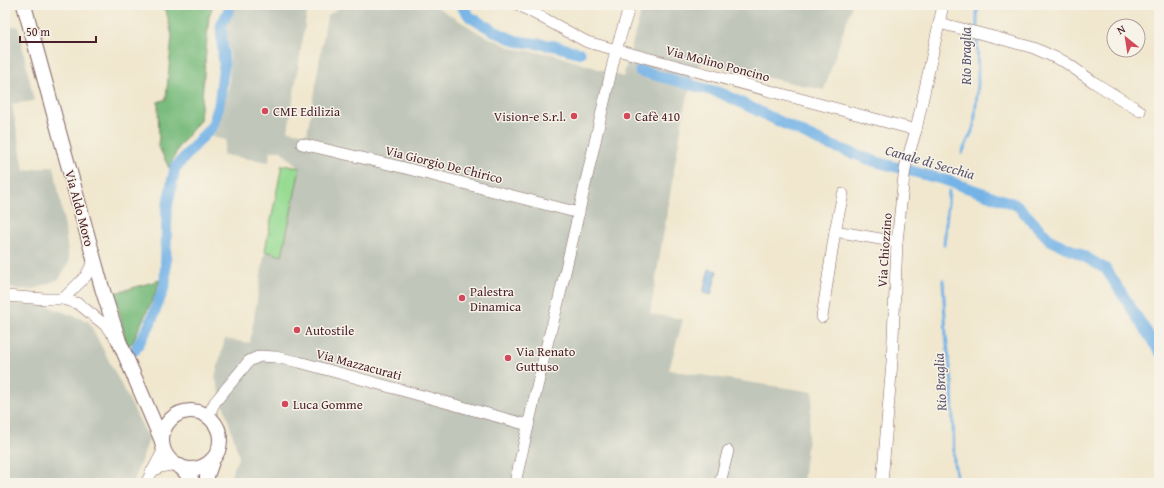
<svg xmlns="http://www.w3.org/2000/svg" width="1164" height="488" viewBox="0 0 1164 488" font-family="'Gentium Book Plus',serif">
	<style>
		.industrial { fill: #c1c6ba }
		.green { fill: #98dc94; stroke: #717e60 }
		.forest { fill: #7abc7e; stroke: #626e54 }
		.water { fill: #74b3e7; stroke: #5f6989 }
		.lines { fill: none; stroke-linecap: round; stroke-linejoin: round }
		.stream { stroke: #74b3e7; stroke-width: 3 }
		.canal { stroke: #74b3e7; stroke-width: 11 }
		.minor-casing { stroke: #846564; stroke-width: 12 }
		.major-casing { stroke: #846564; stroke-width: 16 }
		.minor { stroke: #fff; stroke-width: 11 }
		.major { stroke: #fff; stroke-width: 14 }
		.poi-dot { fill: #d1495b; stroke: #f7f3e8; stroke-width: 1.5 }
		.labels { text-anchor: middle; stroke-width: 3; stroke-linejoin: round; paint-order: stroke }
		.street-label { font-size: 13px; fill: #4a1f2b; stroke: #f7f3e8 }
		.poi-label { font-size: 13px; fill: #4a1f2b; stroke: #f7f3e8; text-anchor: start }
		.water-label { font-size: 14px; font-style: italic; fill: #59536d; stroke: #f7f3e8 }
	</style>
	<rect width="100%" height="100%" fill="#f7f3e8"/>
	<filter id="ink" filterUnits="userSpaceOnUse"><feTurbulence type="fractalNoise" baseFrequency=".025" numOctaves="2"/><feDisplacementMap in="SourceGraphic" scale="8" xChannelSelector="R" yChannelSelector="G"/><feConvolveMatrix kernelMatrix="1 2 1 2 8 2 1 2 1" color-interpolation-filters="sRGB"/></filter>
	<filter id="wash" filterUnits="userSpaceOnUse"><feTurbulence type="fractalNoise" baseFrequency=".012" numOctaves="4" result="noise"/><feDisplacementMap in="SourceGraphic" scale="16" xChannelSelector="R" yChannelSelector="G"/><feGaussianBlur stdDeviation="0.9" result="paint"/><feColorMatrix in="noise" values="0 0 0 0 0 0 0 0 0 0 0 0 0 0 0 0 0 1.4 0 .05"/><feComposite in="paint" operator="in"/></filter>
	<g filter="url(#wash)">
		<rect width="100%" height="100%" fill="#f0e7ce"/>
		<g class="industrial">
			<path d="M 237,5 L 308,5 L 288,131 L 307,134 L 327,16 L 343,5 L 434,5 L 479,33 L 514,49 L 552,54 L 623,77 L 643,5 L 852,5 L 824,90 L 700,63 L 685,105 L 650,314 L 683,319 L 669,370 L 813,392 L 803,483 L 228,483 L 239,456 L 215,377 L 225,339 L 250,343 L 265,251 L 282,165 L 299,168 L 281,151 L 270,151 L 269,162 L 223,155 L 226,140 L 212,137 L 229,85 L 230,54 L 226,28 L 234,8 Z"/>
			<path d="M 18,26 L 34,101 L 12,104 L 24,171 L 54,166 L 65,228 L 69,262 L 59,279 L 32,290 L 5,288 L 5,28 Z"/>
			<path d="M 5,304 L 45,305 L 89,322 L 149,439 L 133,483 L 5,483 Z"/>
		</g>
		<path class="green" d="M 282,165 L 300,168 L 282,256 L 265,251 Z"/>
		<g class="forest">
			<path d="M 141,5 L 213,5 L 209,17 L 200,120 L 179,146 L 169,168 L 159,147 L 158,102 L 166,99 L 172,36 L 166,10 Z"/>
			<path d="M 160,280 L 153,299 L 132,343 L 127,347 L 115,293 Z"/>
		</g>
		<path class="water" d="M 709,269 L 717,271 L 711,295 L 703,293 Z"/>
		<g class="lines">
			<g class="stream">
				<path d="M 977,5 L 977,30"/>
				<path d="M 962,153 L 974,127 L 978,83 L 977,36"/>
				<path d="M 944,245 L 949,191"/>
				<path d="M 943,280 L 946,336 L 952,383 L 954,463 L 958,483"/>
			</g>
			<g class="canal">
				<path d="M 461,5 L 470,17 L 496,32 L 516,41 L 555,46 L 580,53"/>
				<path d="M 640,71 L 721,93 L 824,143 L 877,162 L 945,180 L 1017,205 L 1050,240 L 1078,253 L 1106,269 L 1159,351"/>
				<path d="M 135,350 L 150,324 L 165,285 L 167,208 L 175,168 L 213,125 L 219,105 L 224,64 L 221,26 L 231,5"/>
			</g>
		</g>
	</g>
	<g filter="url(#ink)">
		<g class="lines">
			<g class="minor-casing">
				<g id="minor">
					<path d="M 519,5 L 587,42 L 916,130"/>
					<path d="M 939,23 L 998,38 L 1034,48 L 1065,62 L 1095,83 L 1140,111"/>
					<path d="M 302,144 L 401,167 L 579,213"/>
					<path d="M 835,231 L 843,194"/>
					<path d="M 5,296 L 45,299 L 63,299 L 79,304 L 105,325 L 117,340"/>
					<path d="M 63,299 L 86,276 L 94,260"/>
					<path d="M 822,317 L 835,231 L 897,242"/>
					<path d="M 208,416 L 215,402 L 249,361 L 260,356 L 275,357 L 299,362 L 481,412 L 528,425"/>
					<path d="M 151,472 L 160,467 L 176,464"/>
					<path d="M 146,483 L 164,449"/>
					<path d="M 515,483 L 546,348 L 558,303 L 616,50 L 630,5"/>
					<path d="M 720,483 L 728,451"/>
					<path d="M 882,483 L 892,362 L 897,242 L 904,176 L 906,164 L 916,130 L 943,5"/>
				</g>
			</g>
			<g class="major-casing">
				<g id="major">
					<path d="M 24,5 L 102,288 L 119,341 L 162,441"/>
					<circle cx="191" cy="440" r="29"/>
					<path d="M 180,466 L 191,479 L 193,483"/>
					<path d="M 207,483 L 207,476 L 213,459"/>
				</g>
			</g>
			<use href="#minor" class="minor"/>
			<use href="#major" class="major"/>
		</g>
	</g>
	<g class="poi-dot">
		<circle cx="265" cy="111" r="4"/>
		<circle cx="574" cy="116" r="4"/>
		<circle cx="627" cy="116" r="4"/>
		<circle cx="462" cy="298" r="4"/>
		<circle cx="297" cy="330" r="4"/>
		<circle cx="508" cy="358" r="4"/>
		<circle cx="285" cy="404" r="4"/>
	</g>
	<g class="labels">
		<g class="street-label">
			<text transform="translate(718 63) rotate(15)" y="5">Via Molino Poncino</text>
			<text transform="translate(444 164) rotate(14)" y="5">Via Giorgio De Chirico</text>
			<text transform="translate(80 208) rotate(75)" y="5">Via Aldo Moro</text>
			<text transform="translate(884 250) rotate(-86)" y="5">Via Chiozzino</text>
			<text transform="translate(359 364) rotate(15)" y="5">Via Mazzacurati</text>
		</g>
		<g class="poi-label">
			<text x="273" y="116">CME Edilizia</text>
			<text x="566" y="121" text-anchor="end">Vision-e S.r.l.</text>
			<text x="635" y="121">Cafè 410</text>
			<text x="470" y="296">Palestra<tspan x="470" dy="15">Dinamica</tspan></text>
			<text x="305" y="335">Autostile</text>
			<text x="516" y="356">Via Renato<tspan x="516" dy="15">Guttuso</tspan></text>
			<text x="293" y="409">Luca Gomme</text>
		</g>
		<g class="water-label">
			<text transform="translate(966 56) rotate(-90)" y="5">Rio Braglia</text>
			<text transform="translate(930 162) rotate(16)" y="5">Canale di Secchia</text>
			<text transform="translate(940 382) rotate(-93)" y="5">Rio Braglia</text>
		</g>
	</g>
	<rect width="1164" height="488" fill="none" stroke="#f7f3e8" stroke-width="20"/>
	<g transform="translate(1126 38) rotate(330)"><circle r="19" fill="#f7f3e8" stroke="#b29e9c"/>
	<path d="M0-3L7 15L0 10L-7 15Z" fill="#d1495b"/>
	<text y="-6" font-size="11" font-weight="bold" text-anchor="middle" fill="#4a1f2b">N</text>
	</g>
	<path d="M20 36v6h76v-6" fill="none" stroke="#4a1f2b" stroke-width="2"/>
	<text x="26" y="36" font-size="12" fill="#4a1f2b" stroke="#f7f3e8" stroke-width="3" paint-order="stroke">50 m</text>
</svg>
